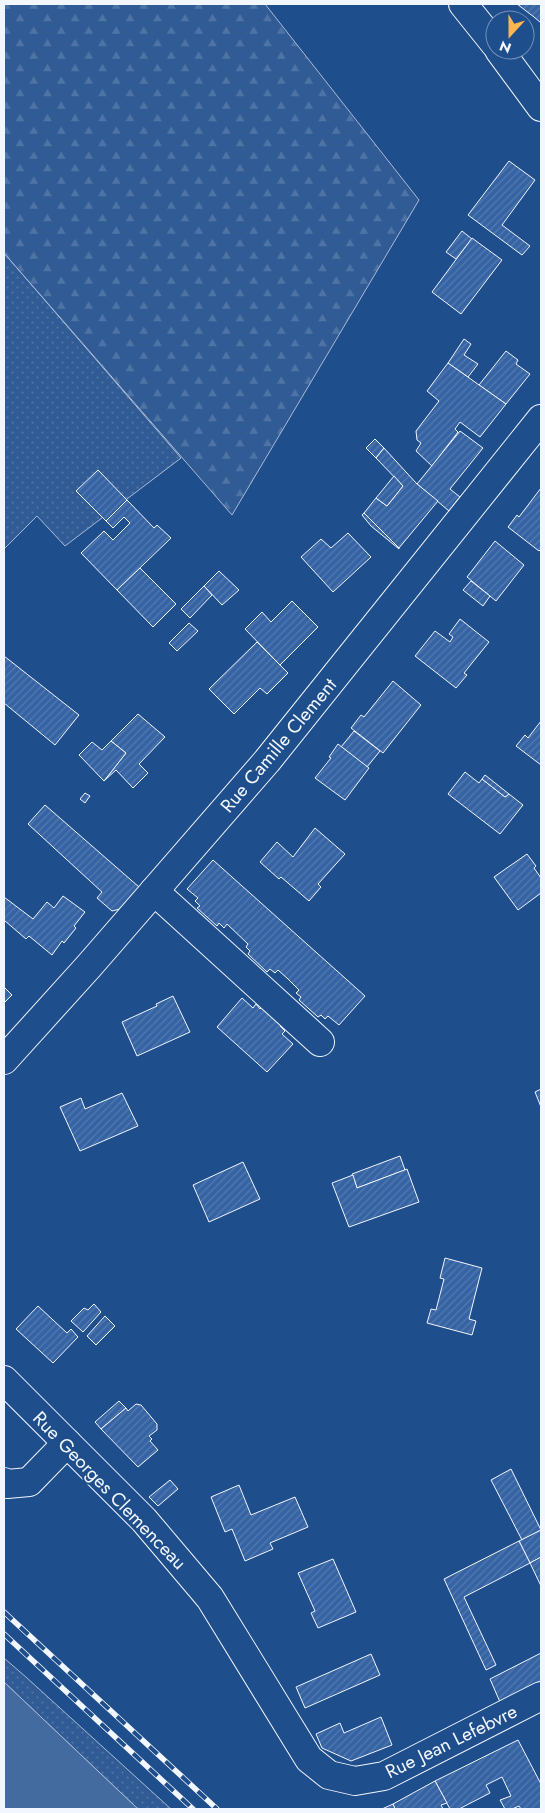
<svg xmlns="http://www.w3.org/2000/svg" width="545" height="1813" viewBox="0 0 545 1813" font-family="Jost,sans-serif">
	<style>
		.grass { fill: url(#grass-dots); stroke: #a8bbd7 }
		.forest { fill: url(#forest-firs); stroke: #a8bbd7 }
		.water { fill: #446ba0; stroke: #a8bbd7 }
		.building { fill: url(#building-hatch); stroke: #f2f6ff }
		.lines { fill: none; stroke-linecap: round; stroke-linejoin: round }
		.minor-casing { stroke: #f2f6ff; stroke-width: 30 }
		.minor { stroke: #1f4e8c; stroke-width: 28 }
		.rail-casing { stroke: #f2f6ff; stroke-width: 5.5 }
		.rail { stroke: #1f4e8c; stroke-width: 4; stroke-dasharray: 11; stroke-linecap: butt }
		.labels { text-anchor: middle; stroke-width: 4; stroke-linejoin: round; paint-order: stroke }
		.street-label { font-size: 19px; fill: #f2f6ff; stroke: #1f4e8c }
	</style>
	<defs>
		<pattern id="grass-dots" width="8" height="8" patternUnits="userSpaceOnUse" patternTransform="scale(1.25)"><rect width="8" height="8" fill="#305b95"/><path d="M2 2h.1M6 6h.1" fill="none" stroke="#4e73a5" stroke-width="1.8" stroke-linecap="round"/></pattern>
		<pattern id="forest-firs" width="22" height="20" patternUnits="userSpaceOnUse" patternTransform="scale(1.25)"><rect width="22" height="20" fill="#305b95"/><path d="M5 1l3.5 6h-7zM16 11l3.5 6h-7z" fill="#4e73a5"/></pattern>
		<pattern id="building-hatch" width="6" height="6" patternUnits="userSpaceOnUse" patternTransform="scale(1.25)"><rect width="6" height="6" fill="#3563a3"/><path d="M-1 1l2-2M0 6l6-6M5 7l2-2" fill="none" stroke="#537ab1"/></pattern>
	</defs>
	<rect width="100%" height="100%" fill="#1f4e8c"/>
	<g class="grass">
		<path d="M 4,253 L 181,458 L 65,546 L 37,516 L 4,549 Z"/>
		<path d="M 4,1658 L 27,1678 L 171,1809 L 138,1809 L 4,1682 Z"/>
	</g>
	<path class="forest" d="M 4,4 L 265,4 L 419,200 L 232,515 L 4,253 Z"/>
	<path class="water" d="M 4,1682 L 138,1809 L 4,1809 Z"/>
	<g class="building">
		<path d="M 517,4 L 541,4 L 541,23 L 534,17 Z"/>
		<path d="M 509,161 L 535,180 L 502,225 L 530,246 L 522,255 L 468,215 Z"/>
		<path d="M 462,231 L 472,239 L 456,259 L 446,252 Z"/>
		<path d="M 472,238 L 502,260 L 461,314 L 432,292 Z"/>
		<path d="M 464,339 L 471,344 L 464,355 L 478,364 L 468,377 L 448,363 Z"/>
		<path d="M 506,351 L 518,360 L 516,364 L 530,374 L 506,404 L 479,385 Z"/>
		<path d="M 448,363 L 506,404 L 480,437 L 460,422 L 455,429 L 458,432 L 432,466 L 416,451 L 421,443 L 417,440 L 416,431 L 439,401 L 427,391 Z"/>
		<path d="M 460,431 L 483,448 L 450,489 L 460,497 L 449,511 L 417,484 Z"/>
		<path d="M 375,439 L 384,448 L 376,458 L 366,448 Z"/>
		<path d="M 384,448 L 417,484 L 438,501 L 399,548 L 364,513 L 376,498 L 387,506 L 403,486 L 376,458 Z"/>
		<path d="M 98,470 L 127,500 L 106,521 L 76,491 Z"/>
		<path d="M 394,476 L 403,486 L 387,506 L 376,498 Z"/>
		<path d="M 541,488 L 541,549 L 539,551 L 508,527 L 517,515 L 519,517 Z"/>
		<path d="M 127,500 L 154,528 L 157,525 L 171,538 L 117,590 L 81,553 L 104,531 L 113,540 L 130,523 L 124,517 L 113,528 L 106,521 Z"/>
		<path d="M 364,513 L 399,548 L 399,549 L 371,526 L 362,515 Z"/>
		<path d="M 348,533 L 371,557 L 333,592 L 301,557 L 321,539 L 331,548 Z"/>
		<path d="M 495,541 L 524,565 L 496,601 L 467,577 Z"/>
		<path d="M 140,568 L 176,604 L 153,627 L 117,590 Z"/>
		<path d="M 219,571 L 239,590 L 222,605 L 204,586 Z"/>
		<path d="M 471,581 L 490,596 L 483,606 L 463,590 Z"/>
		<path d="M 204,586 L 212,595 L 190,618 L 181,609 Z"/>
		<path d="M 292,601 L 318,627 L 280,665 L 245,629 L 262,612 L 271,622 Z"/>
		<path d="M 460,619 L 489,642 L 464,673 L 467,675 L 456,688 L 415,656 L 435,631 L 450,642 L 453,637 L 449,634 Z"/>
		<path d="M 189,623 L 198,631 L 177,651 L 169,643 Z"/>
		<path d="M 257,642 L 288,673 L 267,694 L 260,688 L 234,714 L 209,689 Z"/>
		<path d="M 4,656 L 79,715 L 55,745 L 4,703 Z"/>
		<path d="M 393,681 L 421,705 L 383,753 L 351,728 L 361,715 L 364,717 Z"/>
		<path d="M 138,714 L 165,737 L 139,764 L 148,773 L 133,788 L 116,770 L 104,781 L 126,753 L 111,741 Z"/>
		<path d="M 541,721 L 541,765 L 516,746 L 525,735 L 528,738 Z"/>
		<path d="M 354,731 L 380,751 L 367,767 L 341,747 Z"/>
		<path d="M 111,741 L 126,753 L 104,781 L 79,755 L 92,742 L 102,750 Z"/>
		<path d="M 338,744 L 369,768 L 345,800 L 315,778 L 331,758 L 329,757 Z"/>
		<path d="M 465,772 L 479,783 L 482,779 L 505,797 L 509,794 L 523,805 L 500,834 L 448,794 Z"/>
		<path d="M 485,775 L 509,794 L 505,797 L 482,779 Z"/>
		<path d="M 85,793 L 90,796 L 85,803 L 80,799 Z"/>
		<path d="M 45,805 L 139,887 L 120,909 L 112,911 L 97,898 L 102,892 L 28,824 Z"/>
		<path d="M 315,828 L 345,854 L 318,884 L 321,887 L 309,901 L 281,877 L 279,879 L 260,862 L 277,842 L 293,857 Z"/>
		<path d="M 527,854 L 536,866 L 534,868 L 541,878 L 541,893 L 518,910 L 494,877 Z"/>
		<path d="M 213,860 L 365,996 L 339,1025 L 328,1016 L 325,1019 L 321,1015 L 318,1017 L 299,1000 L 301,997 L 296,993 L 299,990 L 288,979 L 278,970 L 275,973 L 270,969 L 267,972 L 248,954 L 250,951 L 246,947 L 248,944 L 227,924 L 224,928 L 219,923 L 217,926 L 197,908 L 200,906 L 195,901 L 198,898 L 187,889 Z"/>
		<path d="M 63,896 L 85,912 L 74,926 L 76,928 L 64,943 L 62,941 L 52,955 L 29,936 L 26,939 L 4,920 L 4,897 L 33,919 L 47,902 L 54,908 Z"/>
		<path d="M 4,987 L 12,995 L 4,1003 Z"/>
		<path d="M 173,996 L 190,1032 L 137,1056 L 122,1022 L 157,1006 L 156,1004 Z"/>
		<path d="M 242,998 L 253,1008 L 256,1004 L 260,1009 L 263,1006 L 282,1024 L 280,1026 L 285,1031 L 282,1034 L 293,1044 L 267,1072 L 217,1027 Z"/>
		<path d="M 541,1089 L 541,1107 L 535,1092 Z"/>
		<path d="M 122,1093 L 138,1126 L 80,1151 L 60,1107 L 81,1098 L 85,1109 Z"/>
		<path d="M 400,1156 L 405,1170 L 357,1188 L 352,1174 Z"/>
		<path d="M 243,1162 L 260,1199 L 209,1222 L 193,1185 Z"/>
		<path d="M 407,1169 L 419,1202 L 349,1227 L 332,1183 L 353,1175 L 357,1188 Z"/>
		<path d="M 445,1258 L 482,1268 L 469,1319 L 476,1321 L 472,1335 L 427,1323 L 431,1309 L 436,1310 L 444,1279 L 440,1278 Z"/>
		<path d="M 94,1304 L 101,1312 L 83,1332 L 71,1321 L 84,1308 L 88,1310 Z"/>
		<path d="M 38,1306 L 67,1333 L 71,1329 L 78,1337 L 53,1363 L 16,1329 Z"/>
		<path d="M 105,1316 L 115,1326 L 96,1345 L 87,1336 Z"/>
		<path d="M 119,1401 L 126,1408 L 101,1429 L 95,1422 Z"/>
		<path d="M 136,1404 L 141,1405 L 157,1424 L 157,1430 L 149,1436 L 152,1439 L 150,1441 L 158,1450 L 138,1467 L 101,1429 L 126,1408 L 128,1411 Z"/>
		<path d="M 511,1469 L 541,1530 L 522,1540 L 491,1480 Z"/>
		<path d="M 170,1480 L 178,1489 L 158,1506 L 149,1497 Z"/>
		<path d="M 239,1485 L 251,1515 L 295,1497 L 308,1527 L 270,1543 L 273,1549 L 245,1561 L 232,1529 L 225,1532 L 211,1497 Z"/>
		<path d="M 541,1530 L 541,1557 L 530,1563 L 519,1541 Z"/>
		<path d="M 519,1541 L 530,1563 L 464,1597 L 496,1665 L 486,1670 L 444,1579 Z"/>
		<path d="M 541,1557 L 541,1586 L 530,1563 Z"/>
		<path d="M 333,1559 L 356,1612 L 318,1628 L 311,1613 L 315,1611 L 298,1573 Z"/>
		<path d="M 541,1653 L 541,1681 L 500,1702 L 490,1679 Z"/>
		<path d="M 371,1654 L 380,1675 L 305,1708 L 296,1687 Z"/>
		<path d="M 381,1717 L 392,1745 L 351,1761 L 322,1748 L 316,1734 L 340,1723 L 344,1733 Z"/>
		<path d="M 518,1740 L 541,1784 L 541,1809 L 521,1809 L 519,1806 L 512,1809 L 505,1809 L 500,1800 L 511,1796 L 502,1777 L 486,1785 L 490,1793 L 459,1809 L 450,1809 L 435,1781 Z"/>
		<path d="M 435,1781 L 447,1803 L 441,1805 L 443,1809 L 395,1809 L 393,1804 Z"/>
		<path d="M 393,1804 L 395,1809 L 382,1809 Z"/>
	</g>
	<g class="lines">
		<g class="minor-casing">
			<g id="minor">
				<path d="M 463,4 L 495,44"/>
				<path d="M 499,50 L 541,107"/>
				<path d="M 154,891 L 320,1042"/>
				<path d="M 4,1060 L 89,966 L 267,761 L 541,419"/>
				<path d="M 4,1380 L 144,1520 L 210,1598 L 309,1759 L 329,1775 L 355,1781 L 384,1776 L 541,1696"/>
				<path d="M 4,1482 L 7,1484 L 29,1482 L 67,1443"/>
			</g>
		</g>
		<use href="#minor" class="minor"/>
		<g class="rail-casing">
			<g id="rail">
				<path d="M 4,1612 L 217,1809"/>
				<path d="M 4,1634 L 193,1809"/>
			</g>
		</g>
		<use href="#rail" class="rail"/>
	</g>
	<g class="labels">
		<g class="street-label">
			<text transform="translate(278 745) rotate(-50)" y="7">Rue Camille Clement</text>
			<text transform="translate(110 1490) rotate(46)" y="7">Rue Georges Clemenceau</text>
			<text transform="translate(451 1741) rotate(-26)" y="7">Rue Jean Lefebvre</text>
		</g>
	</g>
	<rect width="545" height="1813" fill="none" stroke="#f2f6ff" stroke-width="10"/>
	<g transform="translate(510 35) rotate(201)"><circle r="24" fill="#1f4e8c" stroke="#7391ba"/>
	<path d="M0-4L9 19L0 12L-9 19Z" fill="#ffb74d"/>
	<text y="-8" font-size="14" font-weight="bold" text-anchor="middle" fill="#f2f6ff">N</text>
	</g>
</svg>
